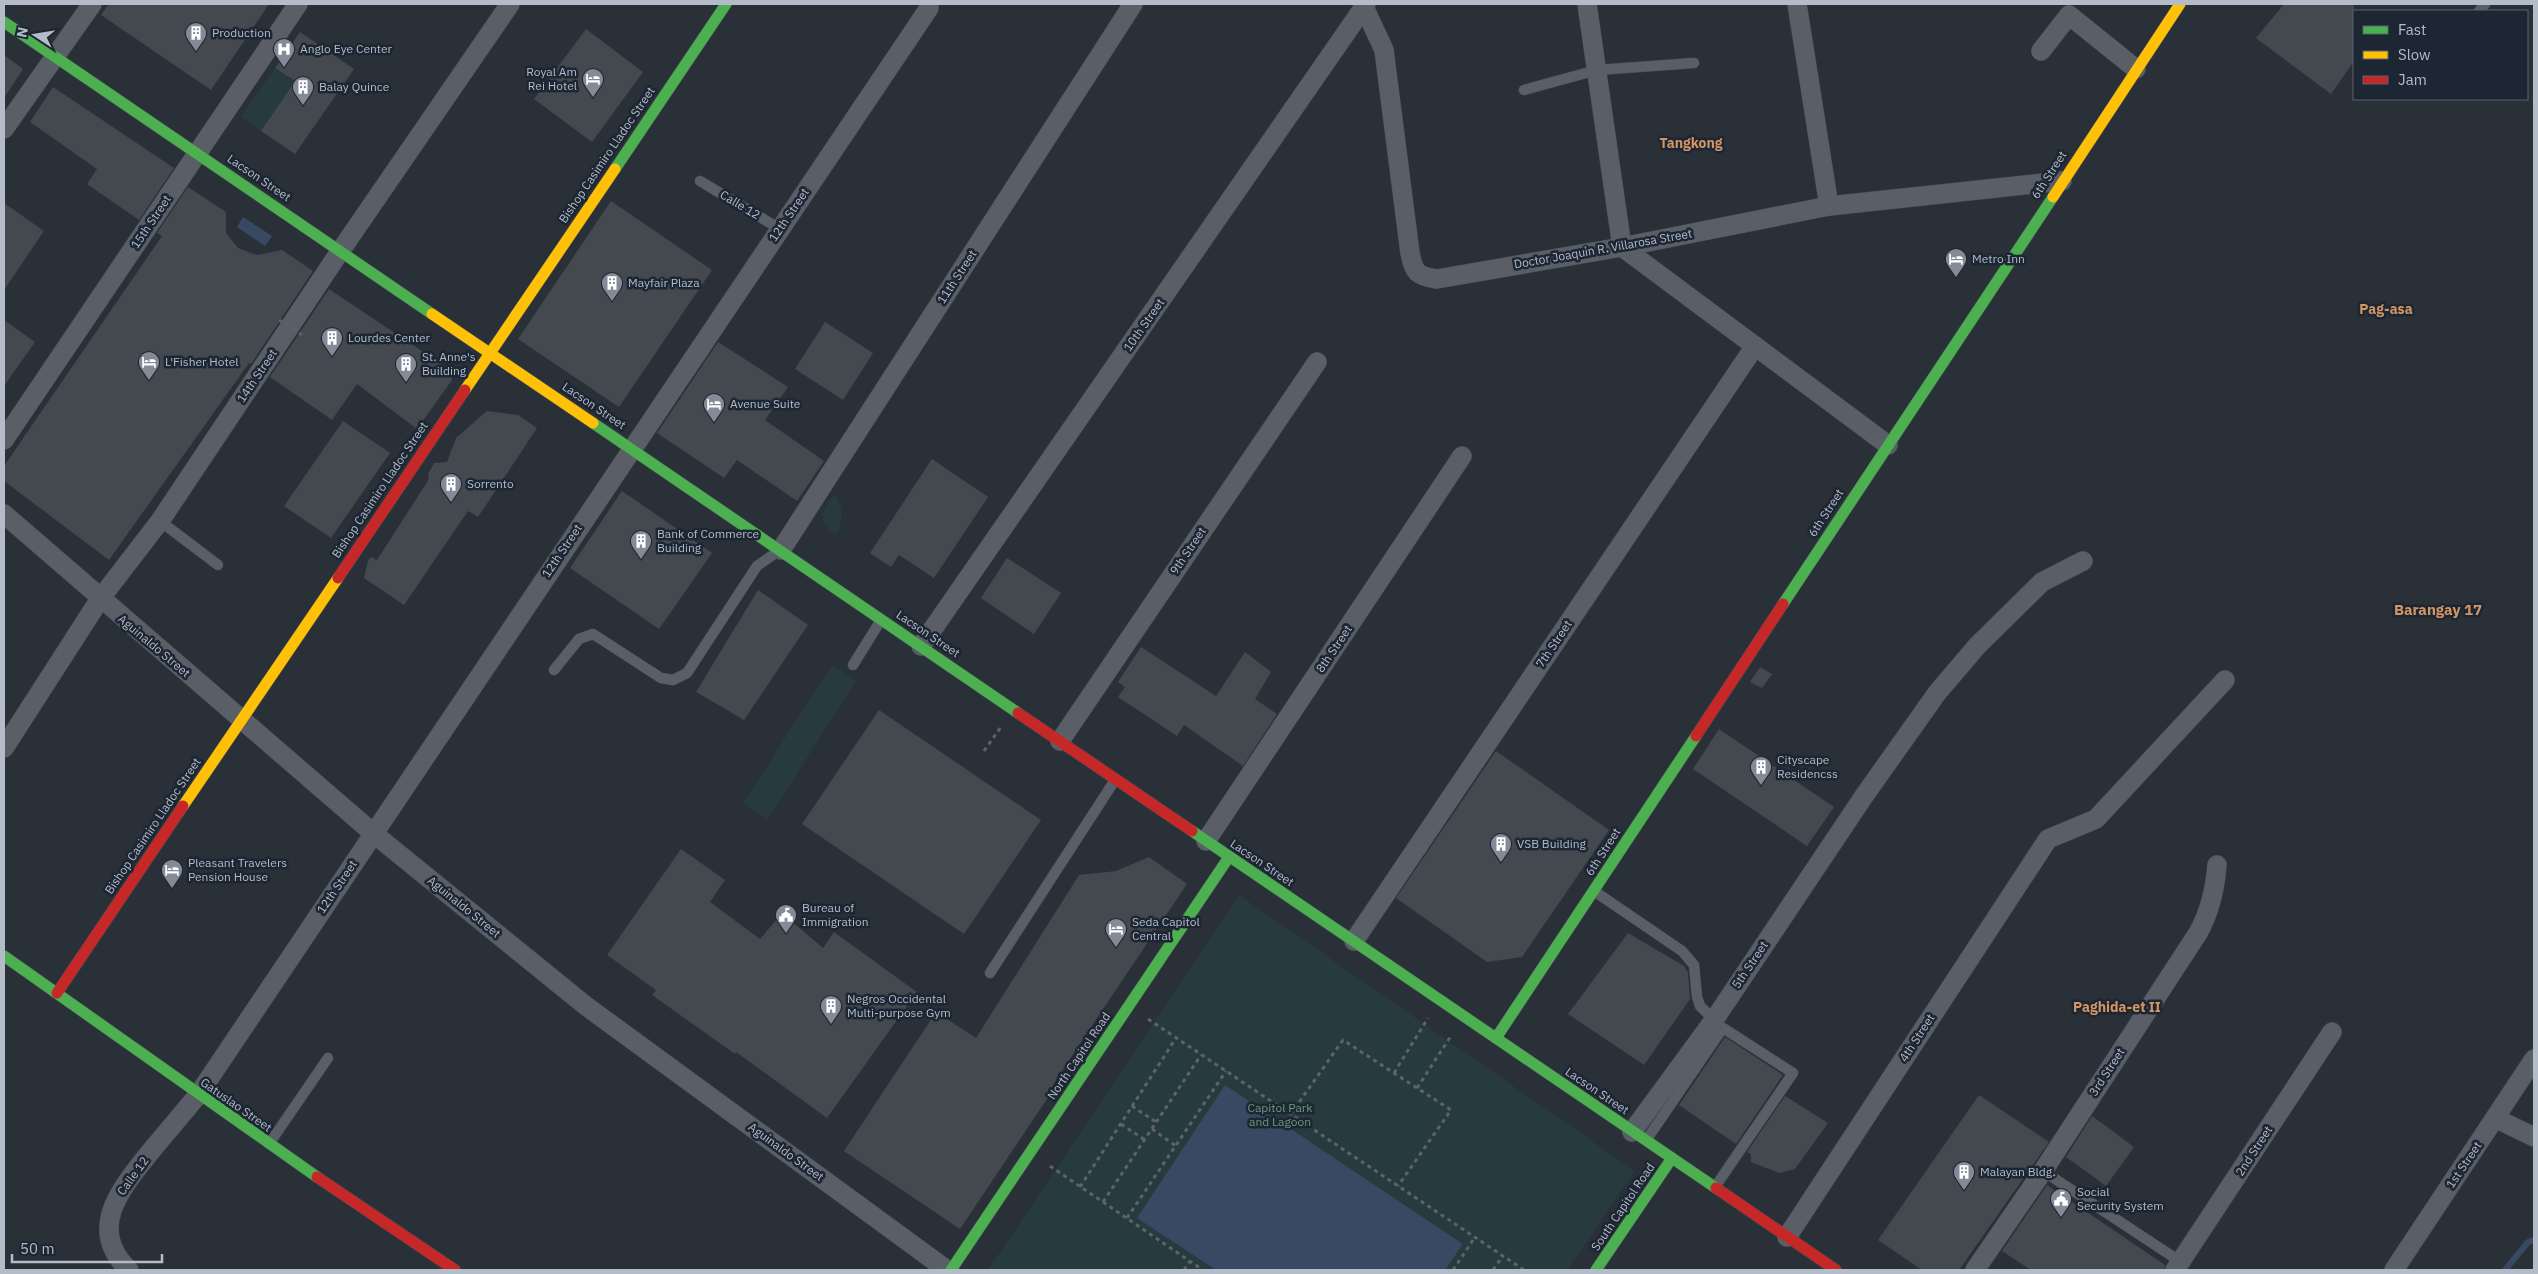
<svg xmlns="http://www.w3.org/2000/svg" width="2538" height="1274" viewBox="0 0 2538 1274" font-family="'IBM Plex Sans',sans-serif">
	<style>
		.green { fill: #273a3e }
		.water { fill: #384963 }
		.lines { fill: none; stroke-linecap: round; stroke-linejoin: round }
		.stream { stroke: #384963; stroke-width: 6 }
		.building { fill: #444950 }
		.lane-casing { stroke: #484c53; stroke-width: 11 }
		.street-casing { stroke: #484c53; stroke-width: 20 }
		.fast-casing { stroke: #484c53; stroke-width: 12 }
		.slow-casing { stroke: #484c53; stroke-width: 12 }
		.jam-casing { stroke: #484c53; stroke-width: 12 }
		.path { stroke: #5d636a; stroke-width: 3; stroke-dasharray: 4 4; stroke-linecap: butt }
		.lane { stroke: #5a5e66; stroke-width: 10 }
		.street { stroke: #5a5e66; stroke-width: 19 }
		.fast { stroke: #4caf50; stroke-width: 11 }
		.slow { stroke: #ffc107; stroke-width: 11 }
		.jam { stroke: #c62828; stroke-width: 11 }
		.path-bridge { stroke: #5d636a; stroke-width: 3; stroke-dasharray: 4 4; stroke-linecap: butt }
		.labels { text-anchor: middle; stroke-width: 5; stroke-linejoin: round; paint-order: stroke }
		.poi-label { font-size: 12px; fill: #b4bcc9; stroke: #1d2633; text-anchor: start }
		.street-label { font-size: 12px; fill: #b4bcc9; stroke: #1d2633 }
		.park-label { font-size: 12px; fill: #6b9a76; stroke: #1d2633 }
		.neighbourhood-label { font-size: 14px; font-weight: bold; fill: #d59563; stroke: #1d2633 }
		.quarter-label { font-size: 15px; font-weight: bold; fill: #d59563; stroke: #1d2633 }
	</style>
	<rect width="100%" height="100%" fill="#2a3038"/>
	<g class="green">
		<path d="M 275,68 L 295,81 L 261,131 L 241,117 Z"/>
		<path d="M 834,494 C 844,508 843,519 837,535 C 814,522 822,512 834,494 Z"/>
		<path d="M 832,665 L 856,681 L 768,819 L 743,803 Z"/>
		<path d="M 1239,895 L 1635,1171 L 1567,1270 L 988,1270 Z"/>
	</g>
	<g class="water">
		<path d="M 243,217 L 272,236 L 265,246 L 237,227 Z"/>
		<path d="M 1225,1085 L 1463,1244 L 1445,1270 L 1216,1270 L 1137,1218 Z"/>
	</g>
	<g class="lines">
		<path class="stream" d="M 2505,1270 L 2528,1242 L 2534,1240"/>
	</g>
	<g class="building">
		<path d="M 109,4 L 269,4 L 211,90 L 101,15 Z"/>
		<path d="M 2284,4 L 2354,4 L 2354,61 L 2331,94 L 2256,38 Z"/>
		<path d="M 586,29 L 643,72 L 592,142 L 534,99 Z"/>
		<path d="M 300,32 L 354,69 L 295,154 L 261,131 L 295,81 L 275,68 Z"/>
		<path d="M 4,55 L 23,69 L 4,98 Z"/>
		<path d="M 53,87 L 174,168 L 139,220 L 87,184 L 97,169 L 30,122 Z"/>
		<path d="M 188,187 L 226,212 L 226,233 L 238,248 L 257,255 L 282,250 L 313,271 L 251,364 L 249,363 L 109,560 L 4,481 L 4,466 L 162,236 L 157,233 Z"/>
		<path d="M 611,201 L 712,270 L 619,407 L 518,339 Z"/>
		<path d="M 4,203 L 44,231 L 4,290 Z"/>
		<path d="M 329,289 L 450,370 L 452,380 L 417,429 L 357,384 L 332,420 L 270,377 Z"/>
		<path d="M 4,320 L 35,342 L 4,386 Z"/>
		<path d="M 825,322 L 873,353 L 843,400 L 795,369 Z"/>
		<path d="M 718,342 L 788,387 L 765,420 L 824,461 L 797,501 L 737,460 L 724,478 L 657,433 Z"/>
		<path d="M 487,411 L 518,415 L 537,428 L 478,517 L 468,511 L 404,605 L 364,578 L 368,561 L 371,557 L 377,560 L 429,479 L 428,474 L 434,463 L 447,462 L 456,438 Z"/>
		<path d="M 343,421 L 390,453 L 331,538 L 284,506 Z"/>
		<path d="M 932,459 L 988,497 L 934,578 L 899,555 L 891,567 L 870,553 Z"/>
		<path d="M 622,491 L 712,553 L 659,629 L 570,568 Z"/>
		<path d="M 1007,558 L 1061,593 L 1034,634 L 981,598 Z"/>
		<path d="M 758,590 L 808,625 L 744,720 L 696,692 Z"/>
		<path d="M 1141,647 L 1216,696 L 1245,652 L 1271,672 L 1255,699 L 1277,714 L 1243,766 L 1184,725 L 1177,736 L 1118,697 L 1125,687 L 1118,682 Z"/>
		<path d="M 1760,667 L 1772,674 L 1762,688 L 1750,682 Z"/>
		<path d="M 879,710 L 1041,820 L 964,934 L 802,824 Z"/>
		<path d="M 1719,729 L 1834,807 L 1807,846 L 1693,769 Z"/>
		<path d="M 1496,751 L 1609,830 L 1522,957 L 1487,962 L 1396,898 Z"/>
		<path d="M 681,849 L 725,880 L 710,902 L 760,939 L 782,913 L 823,948 L 834,932 L 917,992 L 827,1118 L 736,1052 L 735,1054 L 652,995 L 656,990 L 607,955 Z"/>
		<path d="M 1149,857 L 1187,884 L 1083,1039 L 1051,1088 L 1053,1090 L 960,1229 L 844,1151 L 936,1012 L 976,1038 L 1079,875 L 1116,871 Z"/>
		<path d="M 1628,933 L 1684,966 L 1688,973 L 1690,999 L 1644,1065 L 1568,1014 Z"/>
		<path d="M 1725,1037 L 1783,1075 L 1736,1144 L 1679,1105 Z"/>
		<path d="M 1979,1095 L 2049,1142 L 1959,1270 L 1922,1270 L 1878,1240 Z"/>
		<path d="M 1785,1096 L 1828,1123 L 1795,1169 L 1779,1173 L 1751,1162 L 1751,1154 L 1747,1152 Z"/>
		<path d="M 2092,1116 L 2134,1147 L 2106,1186 L 2066,1157 Z"/>
		<path d="M 2047,1185 L 2165,1265 L 2164,1270 L 2031,1270 L 2002,1251 Z"/>
	</g>
	<g class="lines">
		<g class="lane-casing">
			<g id="lane">
				<path d="M 2479,11 L 2485,4"/>
				<path d="M 1524,90 L 1597,70 L 1694,63"/>
				<path d="M 700,181 L 780,229"/>
				<path d="M 160,521 L 218,565"/>
				<path d="M 853,665 L 881,620"/>
				<path d="M 554,670 L 579,639 L 593,634 L 661,678 L 673,680 L 687,673 L 757,566 L 777,552"/>
				<path d="M 1594,891 L 1682,951 L 1694,965 L 1697,997 L 1700,1006 L 1714,1020"/>
				<path d="M 990,973 L 1115,780"/>
				<path d="M 1647,1139 L 1723,1028 L 1793,1073 L 1715,1187"/>
				<path d="M 269,1144 L 328,1058"/>
				<path d="M 2043,1171 L 2181,1262"/>
			</g>
		</g>
		<g class="street-casing">
			<g id="street">
				<path d="M 1587,4 L 1622,247 L 1888,445"/>
				<path d="M 1797,4 L 1829,206"/>
				<path d="M 1364,7 L 1384,50 L 1410,253 C 1414,273 1417,276 1437,279 L 1622,247 L 1829,206 L 2062,181"/>
				<path d="M 2041,51 L 2069,15 L 2136,69"/>
				<path d="M 4,129 L 92,4"/>
				<path d="M 4,440 L 298,4"/>
				<path d="M 4,514 L 373,833 L 586,1006 L 947,1270"/>
				<path d="M 781,550 L 1133,4"/>
				<path d="M 921,646 L 1366,4"/>
				<path d="M 1060,741 L 1317,362"/>
				<path d="M 4,748 L 100,599 L 160,521 L 341,250 L 510,4"/>
				<path d="M 1206,841 L 1462,456"/>
				<path d="M 1354,941 L 1755,346"/>
				<path d="M 2495,1118 L 2534,1137"/>
				<path d="M 1632,1132 L 1714,1020 L 1864,796 L 1937,693 L 1977,646 L 2042,582 L 2083,561"/>
				<path d="M 1787,1237 L 2048,839 L 2096,819 L 2225,680"/>
				<path d="M 129,1270 C 85,1228 123,1186 151,1151 C 167,1132 182,1114 198,1095 L 929,8"/>
				<path d="M 1975,1270 L 2043,1171 L 2198,933 C 2210,912 2215,890 2217,865"/>
				<path d="M 2175,1270 L 2332,1032"/>
				<path d="M 2394,1270 L 2534,1059"/>
			</g>
		</g>
		<g class="fast-casing">
			<g id="fast">
				<path d="M 4,22 L 432,314"/>
				<path d="M 615,169 L 726,4"/>
				<path d="M 593,423 L 1018,713"/>
				<path d="M 1783,604 L 2053,197"/>
				<path d="M 1192,831 L 1716,1188"/>
				<path d="M 4,956 L 317,1177"/>
				<path d="M 1496,1038 L 1696,736"/>
				<path d="M 951,1270 L 1229,857"/>
				<path d="M 1596,1270 L 1672,1158"/>
			</g>
		</g>
		<g class="slow-casing">
			<g id="slow">
				<path d="M 2053,197 L 2180,4"/>
				<path d="M 432,314 L 593,423"/>
				<path d="M 465,390 L 615,169"/>
				<path d="M 183,806 L 338,578"/>
			</g>
		</g>
		<g class="jam-casing">
			<g id="jam">
				<path d="M 338,578 L 465,390"/>
				<path d="M 1018,713 L 1192,831"/>
				<path d="M 1696,736 L 1783,604"/>
				<path d="M 57,993 L 183,806"/>
				<path d="M 317,1177 L 455,1270"/>
				<path d="M 1716,1188 L 1836,1270"/>
			</g>
		</g>
		<g class="path">
			<path d="M 984,751 L 1001,727"/>
			<path d="M 1148,1019 L 1524,1270"/>
			<path d="M 1394,1073 L 1428,1018"/>
			<path d="M 1417,1088 L 1451,1036"/>
			<path d="M 1132,1106 L 1156,1122"/>
			<path d="M 1290,1115 L 1343,1040 L 1451,1110 L 1398,1186"/>
			<path d="M 1121,1124 L 1145,1140"/>
			<path d="M 1152,1129 L 1176,1146"/>
			<path d="M 1050,1166 L 1203,1270"/>
			<path d="M 1080,1187 L 1176,1038"/>
			<path d="M 1103,1202 L 1201,1055"/>
			<path d="M 1127,1218 L 1226,1071"/>
			<path d="M 1184,1270 L 1190,1261"/>
			<path d="M 1453,1270 L 1475,1237"/>
			<path d="M 1493,1270 L 1503,1256"/>
		</g>
		<use href="#lane" class="lane"/>
		<use href="#street" class="street"/>
		<use href="#fast" class="fast"/>
		<use href="#slow" class="slow"/>
		<use href="#jam" class="jam"/>
		<path class="path-bridge" d="M 279,320 L 302,335"/>
	</g>
	<defs>
		<g id="building-pin" transform="scale(1.125)"><path d="M0 17L-7.5 6A9.5 9.5 0 1 1 7.5 6Z" fill="#848b96" stroke="#1d2633"/><path d="M-4-6H4V6H1V3H-1V6H-4ZM-2.5-4.3h1.7v1.8h-1.7ZM.8-4.3h1.7v1.8H.8ZM-2.5-1h1.7V.8h-1.7ZM.8-1h1.7V.8H.8Z" fill="#fff"/></g>
		<g id="hospital-pin" transform="scale(1.125)"><path d="M0 17L-7.5 6A9.5 9.5 0 1 1 7.5 6Z" fill="#848b96" stroke="#1d2633"/><path d="M-5-5h3v3.5h4V-5h3V5h-3V1.5h-4V5h-3Z" fill="#fff"/></g>
		<g id="hotel-pin" transform="scale(1.125)"><path d="M0 17L-7.5 6A9.5 9.5 0 1 1 7.5 6Z" fill="#848b96" stroke="#1d2633"/><path d="M-6-4.5h1.5V1H6V5H4.5V3h-9V5H-6ZM-4 0a1.8 1.8 0 1 1 3.6 0ZM.5 0V-2.5h3Q6-2.5 6 0Z" fill="#fff"/></g>
		<g id="civic-pin" transform="scale(1.125)"><path d="M0 17L-7.5 6A9.5 9.5 0 1 1 7.5 6Z" fill="#848b96" stroke="#1d2633"/><path d="M-.6-6.5H3V-4.5H.6V-3L4-1V1h2V6H-6V1h2V-1L-.6-3ZM-1.2 2.5V6h2.4V2.5Z" fill="#fff"/></g>
	</defs>
	<g fill-rule="evenodd">
		<use href="#building-pin" x="196" y="33"/>
		<use href="#hospital-pin" x="284" y="49"/>
		<use href="#hotel-pin" x="593" y="79"/>
		<use href="#building-pin" x="303" y="87"/>
		<use href="#hotel-pin" x="1956" y="259"/>
		<use href="#building-pin" x="612" y="283"/>
		<use href="#building-pin" x="332" y="338"/>
		<use href="#hotel-pin" x="149" y="362"/>
		<use href="#building-pin" x="406" y="364"/>
		<use href="#hotel-pin" x="714" y="404"/>
		<use href="#building-pin" x="451" y="484"/>
		<use href="#building-pin" x="641" y="541"/>
		<use href="#building-pin" x="1761" y="767"/>
		<use href="#building-pin" x="1501" y="844"/>
		<use href="#hotel-pin" x="172" y="870"/>
		<use href="#civic-pin" x="786" y="915"/>
		<use href="#hotel-pin" x="1116" y="929"/>
		<use href="#building-pin" x="831" y="1006"/>
		<use href="#building-pin" x="1964" y="1172"/>
		<use href="#civic-pin" x="2061" y="1199"/>
	</g>
	<g class="labels">
		<g class="poi-label">
			<text x="212" y="37">Production</text>
			<text x="300" y="53">Anglo Eye Center</text>
			<text x="577" y="76" text-anchor="end">Royal Am<tspan x="577" dy="14">Rei Hotel</tspan></text>
			<text x="319" y="91">Balay Quince</text>
			<text x="1972" y="263">Metro Inn</text>
			<text x="628" y="287">Mayfair Plaza</text>
			<text x="348" y="342">Lourdes Center</text>
			<text x="422" y="361">St. Anne's<tspan x="422" dy="14">Building</tspan></text>
			<text x="165" y="366">L'Fisher Hotel</text>
			<text x="730" y="408">Avenue Suite</text>
			<text x="467" y="488">Sorrento</text>
			<text x="657" y="538">Bank of Commerce<tspan x="657" dy="14">Building</tspan></text>
			<text x="1777" y="764">Cityscape<tspan x="1777" dy="14">Residencss</tspan></text>
			<text x="1517" y="848">VSB Building</text>
			<text x="188" y="867">Pleasant Travelers<tspan x="188" dy="14">Pension House</tspan></text>
			<text x="802" y="912">Bureau of<tspan x="802" dy="14">Immigration</tspan></text>
			<text x="1132" y="926">Seda Capitol<tspan x="1132" dy="14">Central</tspan></text>
			<text x="847" y="1003">Negros Occidental<tspan x="847" dy="14">Multi-purpose Gym</tspan></text>
			<text x="1980" y="1176">Malayan Bldg.</text>
			<text x="2077" y="1196">Social<tspan x="2077" dy="14">Security System</tspan></text>
		</g>
		<g class="street-label">
			<text transform="translate(607 155) rotate(-56)" y="4">Bishop Casimiro Lladoc Street</text>
			<text transform="translate(2049 175) rotate(-57)" y="4">6th Street</text>
			<text transform="translate(259 178) rotate(34)" y="4">Lacson Street</text>
			<text transform="translate(740 205) rotate(31)" y="4">Calle 12</text>
			<text transform="translate(789 215) rotate(-56)" y="4">12th Street</text>
			<text transform="translate(151 222) rotate(-56)" y="4">15th Street</text>
			<text transform="translate(1603 249) rotate(-10)" y="4">Doctor Joaquin R. Villarosa Street</text>
			<text transform="translate(957 277) rotate(-57)" y="4">11th Street</text>
			<text transform="translate(1144 325) rotate(-55)" y="4">10th Street</text>
			<text transform="translate(257 376) rotate(-56)" y="4">14th Street</text>
			<text transform="translate(594 406) rotate(34)" y="4">Lacson Street</text>
			<text transform="translate(380 490) rotate(-56)" y="4">Bishop Casimiro Lladoc Street</text>
			<text transform="translate(1826 513) rotate(-57)" y="4">6th Street</text>
			<text transform="translate(562 551) rotate(-56)" y="4">12th Street</text>
			<text transform="translate(1188 551) rotate(-56)" y="4">9th Street</text>
			<text transform="translate(928 634) rotate(34)" y="4">Lacson Street</text>
			<text transform="translate(1554 644) rotate(-56)" y="4">7th Street</text>
			<text transform="translate(154 646) rotate(40)" y="4">Aguinaldo Street</text>
			<text transform="translate(1334 649) rotate(-56)" y="4">8th Street</text>
			<text transform="translate(153 826) rotate(-56)" y="4">Bishop Casimiro Lladoc Street</text>
			<text transform="translate(1603 852) rotate(-57)" y="4">6th Street</text>
			<text transform="translate(1262 863) rotate(34)" y="4">Lacson Street</text>
			<text transform="translate(337 887) rotate(-56)" y="4">12th Street</text>
			<text transform="translate(464 907) rotate(39)" y="4">Aguinaldo Street</text>
			<text transform="translate(1750 965) rotate(-56)" y="4">5th Street</text>
			<text transform="translate(1917 1038) rotate(-57)" y="4">4th Street</text>
			<text transform="translate(1079 1056) rotate(-56)" y="4">North Capitol Road</text>
			<text transform="translate(2107 1072) rotate(-57)" y="4">3rd Street</text>
			<text transform="translate(1597 1091) rotate(34)" y="4">Lacson Street</text>
			<text transform="translate(236 1105) rotate(35)" y="4">Gatuslao Street</text>
			<text transform="translate(2254 1151) rotate(-57)" y="4">2nd Street</text>
			<text transform="translate(786 1152) rotate(36)" y="4">Aguinaldo Street</text>
			<text transform="translate(2464 1165) rotate(-56)" y="4">1st Street</text>
			<text transform="translate(133 1176) rotate(-54)" y="4">Calle 12</text>
			<text transform="translate(1623 1207) rotate(-56)" y="4">South Capitol Road</text>
		</g>
		<g class="park-label">
			<text x="1280" y="1112">Capitol Park<tspan x="1280" dy="14">and Lagoon</tspan></text>
		</g>
		<g class="neighbourhood-label">
			<text x="1691" y="148">Tangkong</text>
			<text x="2386" y="314">Pag-asa</text>
			<text x="2117" y="1012">Paghida-et II</text>
		</g>
		<g class="quarter-label">
			<text x="2438" y="615">Barangay 17</text>
		</g>
	</g>
	<rect width="2538" height="1274" fill="none" stroke="#b4bcc9" stroke-width="10"/>
	<rect x="2353" y="10" width="175" height="90" fill="#1d2633" stroke="#59626f"/>
	<rect x="2363" y="26" width="25" height="8" fill="#4caf50" stroke="#59626f"/>
	<text x="2398" y="35" font-size="15" fill="#b4bcc9">Fast</text>
	<rect x="2363" y="51" width="25" height="8" fill="#ffc107" stroke="#59626f"/>
	<text x="2398" y="60" font-size="15" fill="#b4bcc9">Slow</text>
	<rect x="2363" y="76" width="25" height="8" fill="#c62828" stroke="#59626f"/>
	<text x="2398" y="85" font-size="15" fill="#b4bcc9">Jam</text>
	<g transform="translate(35 35) rotate(282)" stroke="#1d2633" stroke-width="4" paint-order="stroke">
	<path d="M0-4L9 19L0 12L-9 19Z" fill="#b4bcc9"/>
	<text y="-8" font-size="14" font-weight="bold" text-anchor="middle" fill="#b4bcc9">N</text>
	</g>
	<path d="M12 1254v8h150v-8" fill="none" stroke="#b4bcc9" stroke-width="2.5"/>
	<text x="20" y="1254" font-size="15" fill="#b4bcc9" stroke="#1d2633" stroke-width="4" paint-order="stroke">50 m</text>
</svg>
